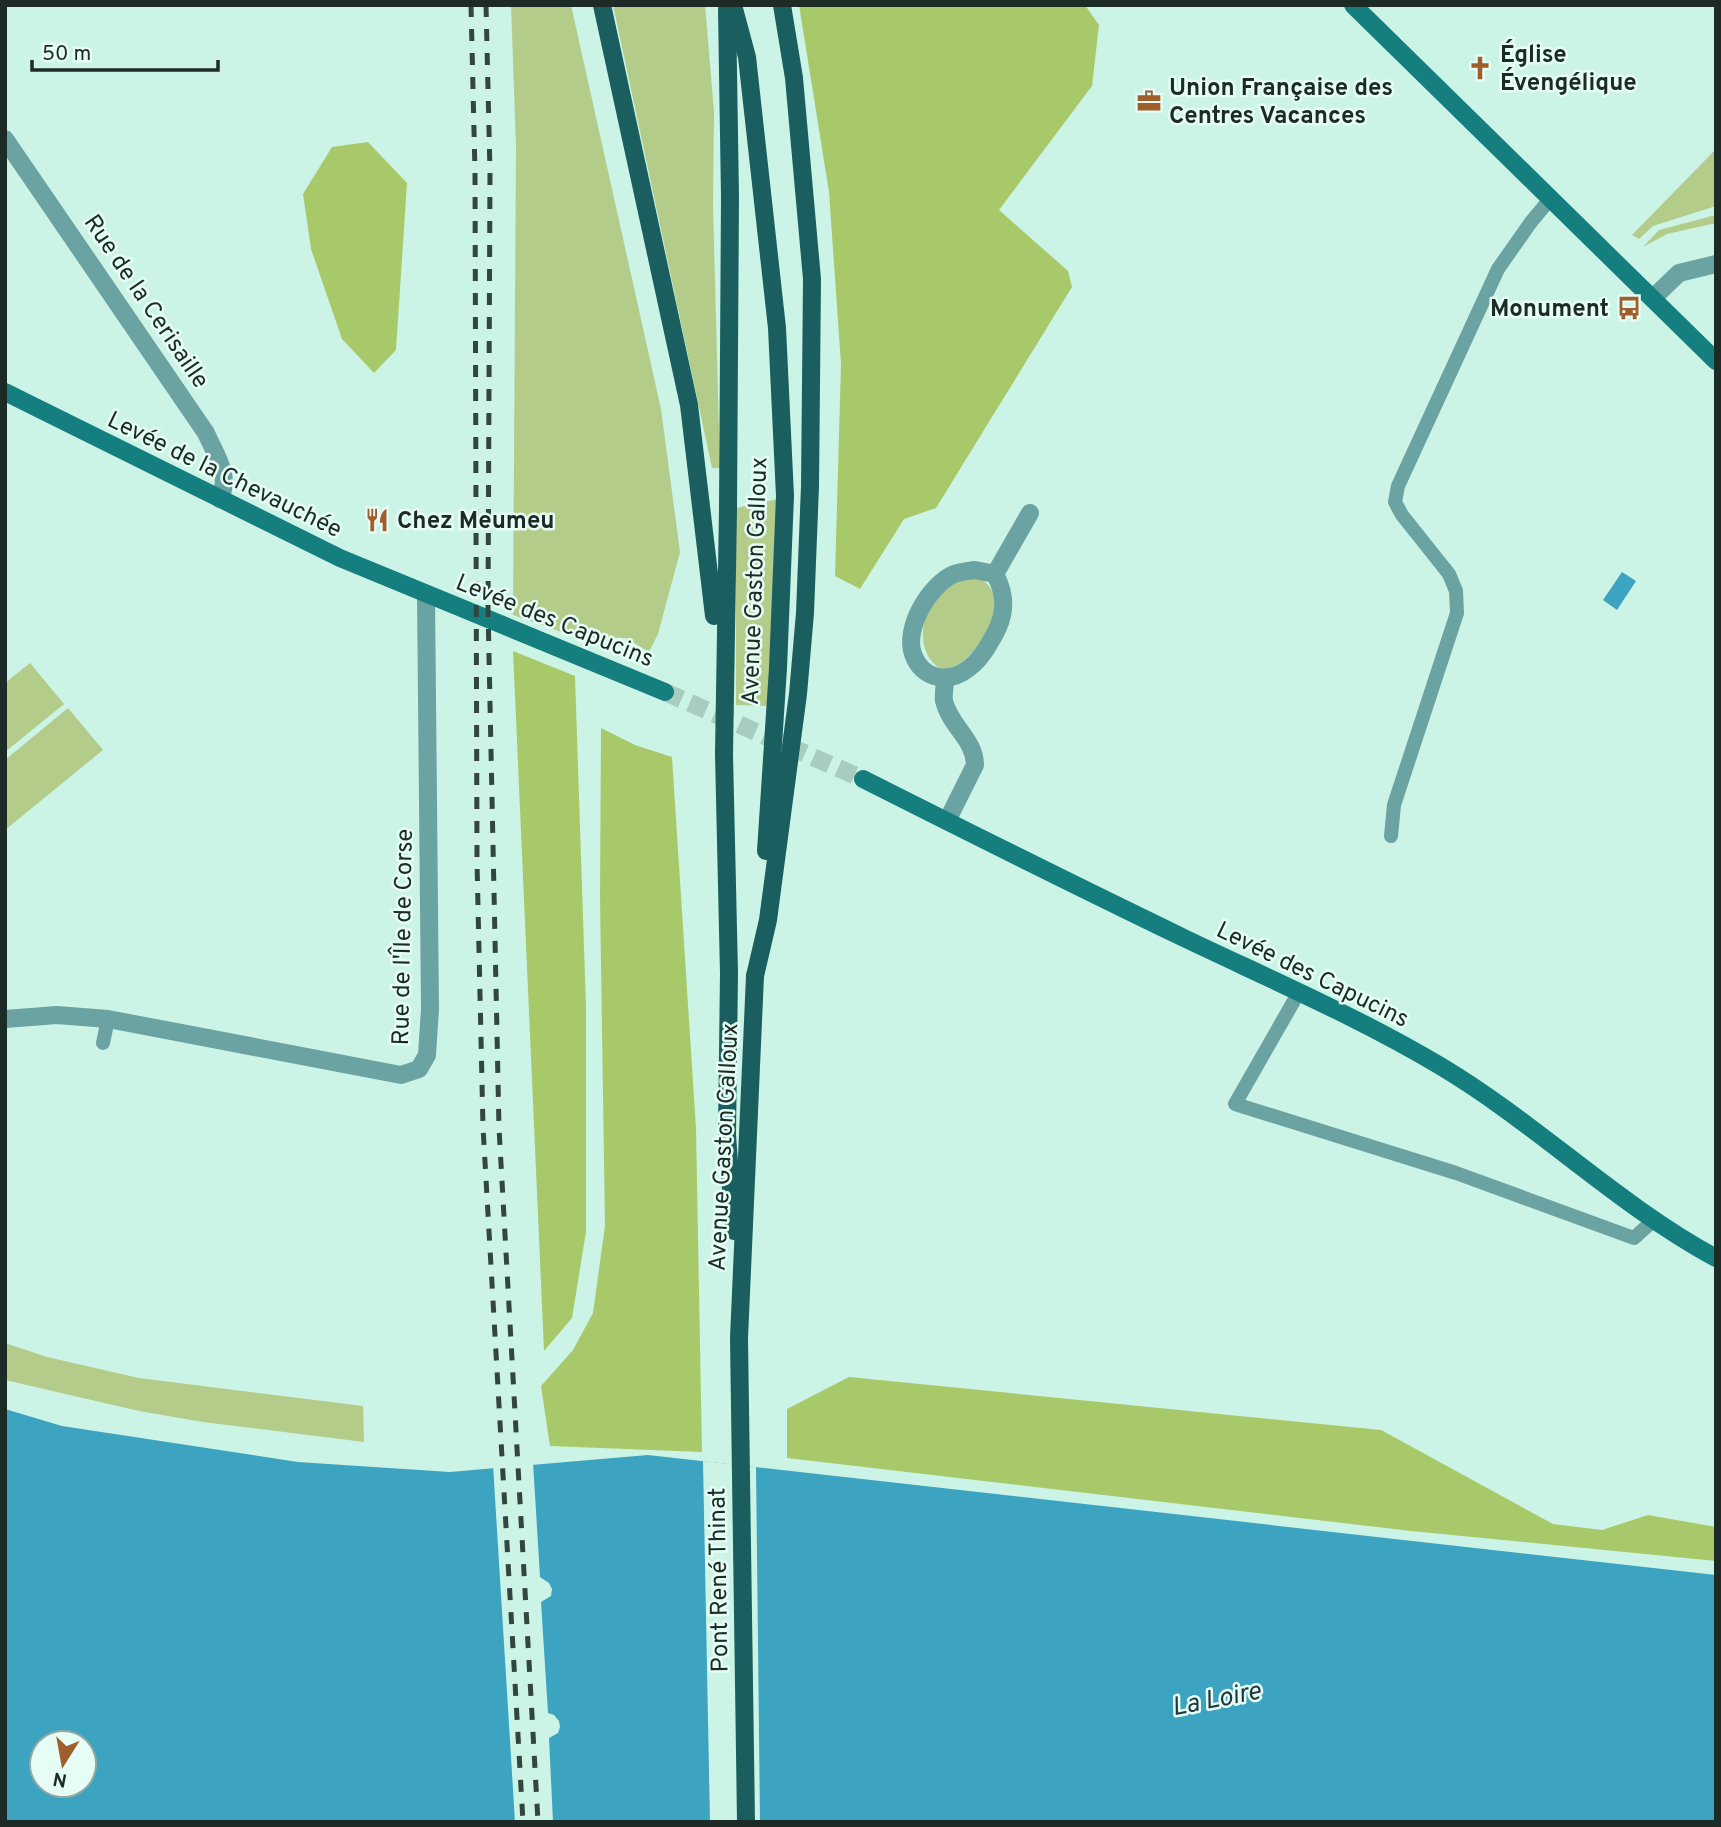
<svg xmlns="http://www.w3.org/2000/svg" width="1721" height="1827" viewBox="0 0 1721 1827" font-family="Overpass,sans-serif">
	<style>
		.green { fill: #b3cc89 }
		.forest { fill: #a8c96a }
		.water { fill: #3ca4c1; fill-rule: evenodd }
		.pier { fill: #ccf4e6 }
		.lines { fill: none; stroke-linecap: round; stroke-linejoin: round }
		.secondary-tunnel { stroke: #a9ccc0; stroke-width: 18; stroke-dasharray: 18 9; stroke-linecap: butt }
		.lane { stroke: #6ba2a2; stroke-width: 14 }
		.street { stroke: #6ba2a2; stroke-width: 18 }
		.secondary { stroke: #157e7f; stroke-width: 18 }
		.primary { stroke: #1a5e5f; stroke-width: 18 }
		.rail { stroke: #32453f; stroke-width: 5; stroke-dasharray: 12 12; stroke-linecap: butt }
		.primary-bridge { stroke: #1a5e5f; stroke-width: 18 }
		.labels { text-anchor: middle; stroke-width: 5; stroke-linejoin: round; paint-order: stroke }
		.poi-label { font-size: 24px; font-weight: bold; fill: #1c2b26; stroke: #e5fdf5; text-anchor: start }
		.street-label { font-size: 24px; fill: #1c2b26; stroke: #e5fdf5 }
		.water-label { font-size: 26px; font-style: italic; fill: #1e353d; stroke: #e5fdf5 }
	</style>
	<rect width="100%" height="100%" fill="#ccf4e6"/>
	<g class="green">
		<path d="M 511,5 L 571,5 L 661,409 L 680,552 L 658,634 L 649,652 L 626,638 L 576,637 L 513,615 L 516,147 Z"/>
		<path d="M 613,5 L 705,5 L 714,112 L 713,205 L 720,468 L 712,468 Z"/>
		<path d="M 1716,149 L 1716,206 L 1653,226 L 1639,239 L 1632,235 Z"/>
		<path d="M 1716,215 L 1716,223 L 1667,234 L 1643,247 L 1659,230 Z"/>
		<path d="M 778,499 L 769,706 L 736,705 L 736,508 Z"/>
		<path d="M 980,578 C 1019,601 972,669 942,670 C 906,648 925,589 963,579 C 968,577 975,578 980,578 Z"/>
		<path d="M 30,663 L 64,704 L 5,752 L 5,683 Z"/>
		<path d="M 68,708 L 103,750 L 5,830 L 5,760 Z"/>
		<path d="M 5,1343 L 47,1357 L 139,1378 L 363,1406 L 364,1442 L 203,1422 L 139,1411 L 5,1380 Z"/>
	</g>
	<g class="forest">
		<path d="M 799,5 L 1085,5 L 1099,25 L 1092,86 L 999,210 L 1068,271 L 1072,287 L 936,508 L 904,519 L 860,589 L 835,576 L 841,364 L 829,192 Z"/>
		<path d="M 368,142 L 407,183 L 396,350 L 374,373 L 342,339 L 311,249 L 303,194 L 332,147 Z"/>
		<path d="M 513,651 L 575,676 L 586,1007 L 586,1232 L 572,1318 L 544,1351 Z"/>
		<path d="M 601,728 L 635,745 L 672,757 L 696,1128 L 702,1452 L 550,1446 L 541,1386 L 573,1350 L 593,1313 L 605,1226 L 600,899 Z"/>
		<path d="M 849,1377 L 1381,1430 L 1553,1524 L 1602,1530 L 1648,1515 L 1716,1527 L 1716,1561 L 1411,1531 L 787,1458 L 787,1409 Z"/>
	</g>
	<g class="water">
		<path d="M 1622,572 L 1636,581 L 1617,610 L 1603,600 Z"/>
		<path d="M 5,1409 L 62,1426 L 298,1462 L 450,1472 L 648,1455 L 1716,1575 L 1716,1822 L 5,1822 ZM 42,1743 L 84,1743 L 84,1785 L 42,1785 Z"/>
	</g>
	<g class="pier">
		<path d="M 703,1461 L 756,1467 L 760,1822 L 710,1822 Z"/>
		<path d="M 533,1462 L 540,1577 L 549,1583 L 552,1589 L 551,1596 L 541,1602 L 548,1713 L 554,1715 L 559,1721 L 560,1727 L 558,1733 L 549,1738 L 553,1822 L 515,1822 L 493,1465 Z"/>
	</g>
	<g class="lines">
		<path class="secondary-tunnel" d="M 665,692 L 863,779"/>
		<g class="lane">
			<path d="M 1391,836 L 1394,805 L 1457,613 L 1456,591 L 1449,574 L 1402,515 L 1395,502 L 1398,486 L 1498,269 L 1531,222 L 1551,198"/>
			<path d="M 1299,992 L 1235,1104 L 1456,1173 L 1634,1238 L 1655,1219"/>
			<path d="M 103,1043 L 108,1019"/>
		</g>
		<g class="street">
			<path d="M 5,139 L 206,433 C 216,456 231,475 220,499"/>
			<path d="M 1653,298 L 1679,273 L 1716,264"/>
			<path d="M 975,570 L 995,574 C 1007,597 1006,616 992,639 C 986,650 979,661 969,668 C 949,684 922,680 913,654 C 904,628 929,585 954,574 C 960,572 969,571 975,570 Z"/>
			<path d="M 995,574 L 1030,513"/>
			<path d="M 945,679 C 945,686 943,695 944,701 C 950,726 975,740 975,765 L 947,821"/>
			<path d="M 5,1019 L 57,1015 L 108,1019 L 401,1075 L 419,1069 L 427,1055 L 430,1009 L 426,595"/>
		</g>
		<g class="secondary">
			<path d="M 1353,5 L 1716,361"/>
			<path d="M 5,392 L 340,558 L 665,692"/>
			<path d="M 863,779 C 970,833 1078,887 1186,939 C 1272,980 1360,1018 1442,1067 C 1537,1124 1618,1205 1716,1258"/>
		</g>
		<g class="primary">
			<path d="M 602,5 L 689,405 L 714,616"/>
			<path d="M 733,5 L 747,57 L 777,328 L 785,496 L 778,668"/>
			<path d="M 782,5 L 794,78 L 812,279 L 810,486"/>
			<path d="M 727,9 L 730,197 L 728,509"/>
			<path d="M 724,754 L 729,973 L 727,1135 L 734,1231"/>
			<path d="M 746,1822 L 739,1338 L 755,976"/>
		</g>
		<g class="rail">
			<path d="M 471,5 L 475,172 L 477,862 L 483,1127 L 523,1822"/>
			<path d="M 486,5 L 490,172 L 488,609 L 499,1128 L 538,1822"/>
		</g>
		<g class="primary-bridge">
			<path d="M 724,754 L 728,509"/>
			<path d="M 766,851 L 778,668"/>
			<path d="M 755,976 L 768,920 L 798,694 L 805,613 L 810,486"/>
		</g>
	</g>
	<defs>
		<g id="church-bare" transform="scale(1.89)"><path d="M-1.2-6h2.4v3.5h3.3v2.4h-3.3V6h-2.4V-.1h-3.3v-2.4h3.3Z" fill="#a15e2d" stroke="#e5fdf5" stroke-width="2.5" paint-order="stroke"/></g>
		<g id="office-bare" transform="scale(1.89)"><path d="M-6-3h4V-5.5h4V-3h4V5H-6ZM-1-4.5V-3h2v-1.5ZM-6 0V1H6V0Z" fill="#a15e2d" stroke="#e5fdf5" stroke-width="2.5" paint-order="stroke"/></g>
		<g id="bus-bare" transform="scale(1.89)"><path d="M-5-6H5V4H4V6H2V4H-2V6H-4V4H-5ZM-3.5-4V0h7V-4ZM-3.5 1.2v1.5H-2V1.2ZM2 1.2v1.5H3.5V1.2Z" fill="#a15e2d" stroke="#e5fdf5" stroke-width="2.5" paint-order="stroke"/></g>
		<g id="restaurant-bare" transform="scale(1.89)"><path d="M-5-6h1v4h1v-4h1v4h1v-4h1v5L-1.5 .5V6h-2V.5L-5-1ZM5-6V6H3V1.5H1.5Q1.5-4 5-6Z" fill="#a15e2d" stroke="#e5fdf5" stroke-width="2.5" paint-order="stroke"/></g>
	</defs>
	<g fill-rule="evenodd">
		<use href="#church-bare" x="1480" y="68"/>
		<use href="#office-bare" x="1149" y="101"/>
		<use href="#bus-bare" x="1629" y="308"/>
		<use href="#restaurant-bare" x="377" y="520"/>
	</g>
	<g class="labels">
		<g class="poi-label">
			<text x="1500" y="62">Église<tspan x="1500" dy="28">Évengélique</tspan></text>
			<text x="1169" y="95">Union Française des<tspan x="1169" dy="28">Centres Vacances</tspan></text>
			<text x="1609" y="316" text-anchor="end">Monument</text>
			<text x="397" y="528">Chez Meumeu</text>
		</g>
		<g class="street-label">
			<text transform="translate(147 301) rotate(56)" y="8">Rue de la Cerisaille</text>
			<text transform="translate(225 474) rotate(26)" y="8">Levée de la Chevauchée</text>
			<text transform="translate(754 581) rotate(-88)" y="8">Avenue Gaston Galloux</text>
			<text transform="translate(555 620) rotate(22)" y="8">Levée des Capucins</text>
			<text transform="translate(402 937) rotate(-89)" y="8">Rue de l'Île de Corse</text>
			<text transform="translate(1313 974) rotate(26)" y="8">Levée des Capucins</text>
			<text transform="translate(723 1147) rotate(-87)" y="8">Avenue Gaston Galloux</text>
			<text transform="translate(718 1580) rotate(-91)" y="8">Pont René Thinat</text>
		</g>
		<g class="water-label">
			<text transform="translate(1216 1698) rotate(-11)" y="9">La Loire</text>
		</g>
	</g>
	<rect width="1721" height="1827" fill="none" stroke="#1c2b26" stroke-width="14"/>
	<g transform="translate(63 1764) rotate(191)"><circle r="33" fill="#e5fdf5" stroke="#95a9a2" stroke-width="2"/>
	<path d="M0-5L12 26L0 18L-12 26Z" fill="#a15e2d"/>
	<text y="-10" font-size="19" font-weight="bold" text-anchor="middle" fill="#1c2b26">N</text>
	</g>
	<path d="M32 60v10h186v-10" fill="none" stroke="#1c2b26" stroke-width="3.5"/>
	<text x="42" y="60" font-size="21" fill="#1c2b26" stroke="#e5fdf5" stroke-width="5" paint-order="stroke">50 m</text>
</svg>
